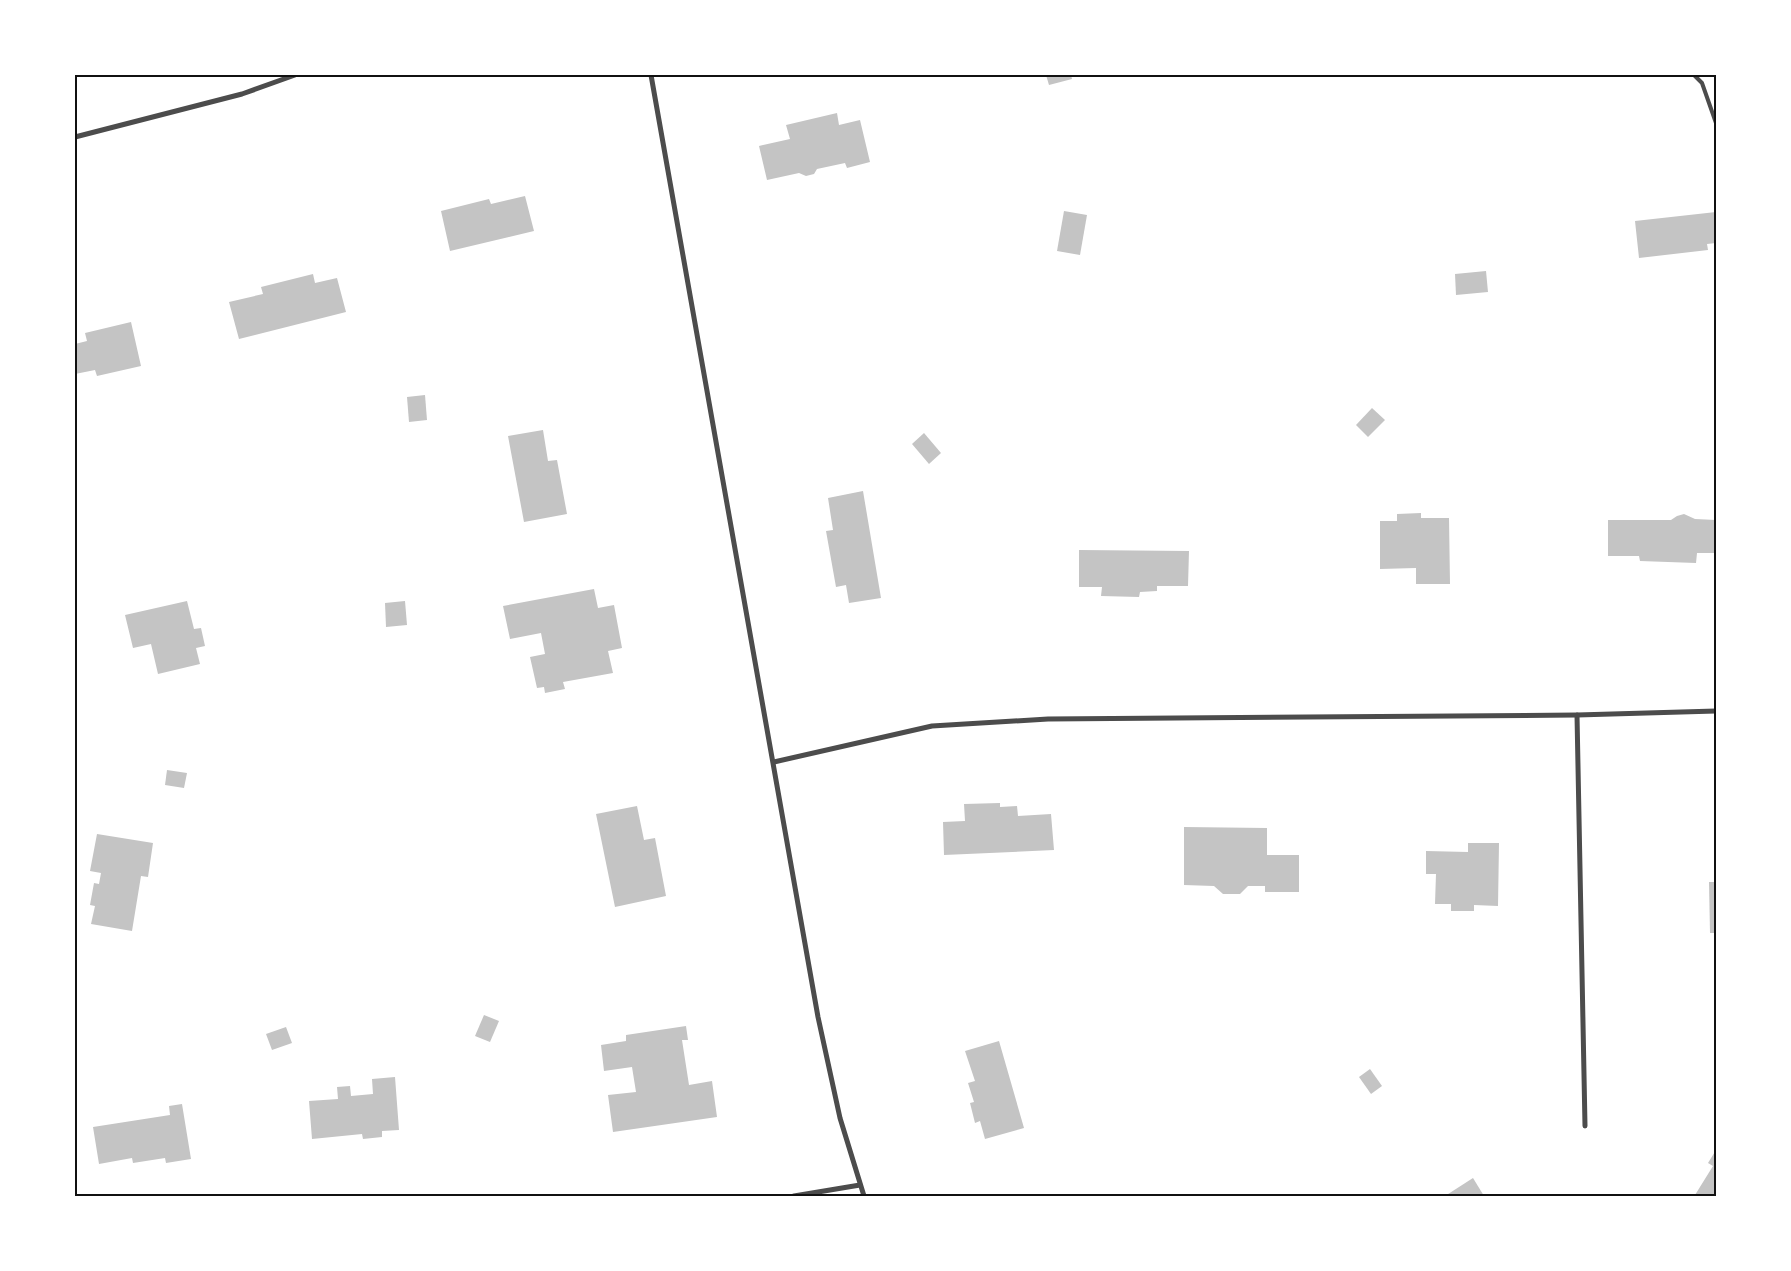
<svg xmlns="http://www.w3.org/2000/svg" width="1791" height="1271" viewBox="0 0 1791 1271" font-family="Overpass,sans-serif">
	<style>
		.building { fill: #c4c4c4 }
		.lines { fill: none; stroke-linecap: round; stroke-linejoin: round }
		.service { stroke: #4c4c4c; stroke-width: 4 }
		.minor { stroke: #4c4c4c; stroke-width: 5 }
		.neatline { fill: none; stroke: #111; stroke-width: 2 }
	</style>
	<rect width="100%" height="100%" fill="#fff"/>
	<g class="building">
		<path d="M 1046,75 L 1071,75 L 1072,79 L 1049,85 Z"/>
		<path d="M 837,113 L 839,125 L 860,120 L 870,162 L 847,168 L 845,163 L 817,169 L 814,174 L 806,176 L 799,173 L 767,180 L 759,146 L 790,139 L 786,125 Z"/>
		<path d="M 525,196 L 534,231 L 450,251 L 441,211 L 489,199 L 491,204 Z"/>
		<path d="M 1064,211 L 1087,215 L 1080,255 L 1057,251 Z"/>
		<path d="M 1716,212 L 1716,243 L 1707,244 L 1708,250 L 1639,258 L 1635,221 Z"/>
		<path d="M 1486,271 L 1488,292 L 1456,295 L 1455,274 Z"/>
		<path d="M 313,274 L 315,283 L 337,278 L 346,312 L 239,339 L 229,302 L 263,294 L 261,287 Z"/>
		<path d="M 131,322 L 141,366 L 97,376 L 95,370 L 75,374 L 75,344 L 87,341 L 85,333 Z"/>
		<path d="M 425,395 L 427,420 L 409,422 L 407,397 Z"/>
		<path d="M 1372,408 L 1385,420 L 1368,437 L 1356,425 Z"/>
		<path d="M 543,430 L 548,461 L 557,460 L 567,514 L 524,522 L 508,436 Z"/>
		<path d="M 924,433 L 941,453 L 929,464 L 912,444 Z"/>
		<path d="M 863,491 L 881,598 L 849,603 L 846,585 L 836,587 L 826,531 L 833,530 L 828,498 Z"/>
		<path d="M 1421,513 L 1421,518 L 1449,518 L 1450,584 L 1416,584 L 1416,568 L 1380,569 L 1380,521 L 1397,521 L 1397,514 Z"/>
		<path d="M 1684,514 L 1695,519 L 1716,520 L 1716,553 L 1697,553 L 1696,563 L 1640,561 L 1639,556 L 1608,556 L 1608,520 L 1671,520 L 1677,516 Z"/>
		<path d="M 1079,550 L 1189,551 L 1188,586 L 1157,586 L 1157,591 L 1140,592 L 1139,597 L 1101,596 L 1102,587 L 1079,587 Z"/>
		<path d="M 594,589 L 598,608 L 614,605 L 622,648 L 608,651 L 613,673 L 563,682 L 565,689 L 545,693 L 544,687 L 537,688 L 530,657 L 545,654 L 541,633 L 510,639 L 503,606 Z"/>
		<path d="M 187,601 L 194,629 L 201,628 L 205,646 L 196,648 L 200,664 L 158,674 L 151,644 L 133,648 L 125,615 Z"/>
		<path d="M 405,601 L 407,625 L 386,627 L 385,603 Z"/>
		<path d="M 167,770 L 187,773 L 184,788 L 165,785 Z"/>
		<path d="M 1000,803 L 1000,807 L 1017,806 L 1018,816 L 1051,814 L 1054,850 L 944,855 L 943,822 L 965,821 L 964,804 Z"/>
		<path d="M 637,806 L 644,840 L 655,838 L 666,896 L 615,907 L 596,814 Z"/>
		<path d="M 1184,827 L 1267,828 L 1267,855 L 1299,855 L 1299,892 L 1265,892 L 1265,886 L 1248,886 L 1240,894 L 1223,894 L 1214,886 L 1184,885 Z"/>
		<path d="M 97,834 L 153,843 L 148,877 L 141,876 L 132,931 L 91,924 L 95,906 L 90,905 L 94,883 L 99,884 L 101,873 L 90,871 Z"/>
		<path d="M 1468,843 L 1499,843 L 1498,906 L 1474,905 L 1474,911 L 1451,911 L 1451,904 L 1435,904 L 1436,874 L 1426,874 L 1426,851 L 1468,852 Z"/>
		<path d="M 1709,882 L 1716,882 L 1716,933 L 1710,933 Z"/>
		<path d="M 484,1015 L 499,1021 L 490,1042 L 475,1036 Z"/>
		<path d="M 686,1026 L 688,1040 L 682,1040 L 689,1085 L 712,1081 L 717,1117 L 613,1132 L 608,1095 L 636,1092 L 632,1067 L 604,1071 L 601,1045 L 626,1041 L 626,1035 Z"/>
		<path d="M 286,1027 L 292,1043 L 272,1050 L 266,1034 Z"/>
		<path d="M 999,1041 L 1024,1128 L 985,1139 L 980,1121 L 975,1123 L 970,1103 L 974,1102 L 968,1083 L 975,1081 L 965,1051 Z"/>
		<path d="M 1370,1069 L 1382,1086 L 1371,1094 L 1359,1077 Z"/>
		<path d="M 395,1077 L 399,1130 L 382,1131 L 382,1137 L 363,1139 L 362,1134 L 312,1139 L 309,1101 L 338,1099 L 337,1087 L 350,1086 L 351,1096 L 373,1094 L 372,1079 Z"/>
		<path d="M 182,1104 L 191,1159 L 166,1163 L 165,1158 L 133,1163 L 132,1158 L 99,1164 L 93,1127 L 170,1115 L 169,1106 Z"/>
		<path d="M 1716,1150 L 1716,1196 L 1697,1196 L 1695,1195 L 1713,1166 L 1708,1163 Z"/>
		<path d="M 1473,1178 L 1484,1196 L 1445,1196 Z"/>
	</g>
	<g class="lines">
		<path class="service" d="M 1694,75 L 1702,83 L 1716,123"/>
		<g class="minor">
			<path d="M 651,75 L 818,1017 L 840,1118 L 864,1196"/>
			<path d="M 75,137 L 242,94 L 295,75"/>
			<path d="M 1577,715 L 1585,1126"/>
			<path d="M 774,762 L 932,726 L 1048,719 L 1577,715 L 1716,711"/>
			<path d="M 794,1196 L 860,1185"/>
		</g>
	</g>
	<rect width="1791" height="1271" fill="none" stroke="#ffffff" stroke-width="152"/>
	<rect x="76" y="76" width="1639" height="1119" class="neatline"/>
</svg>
